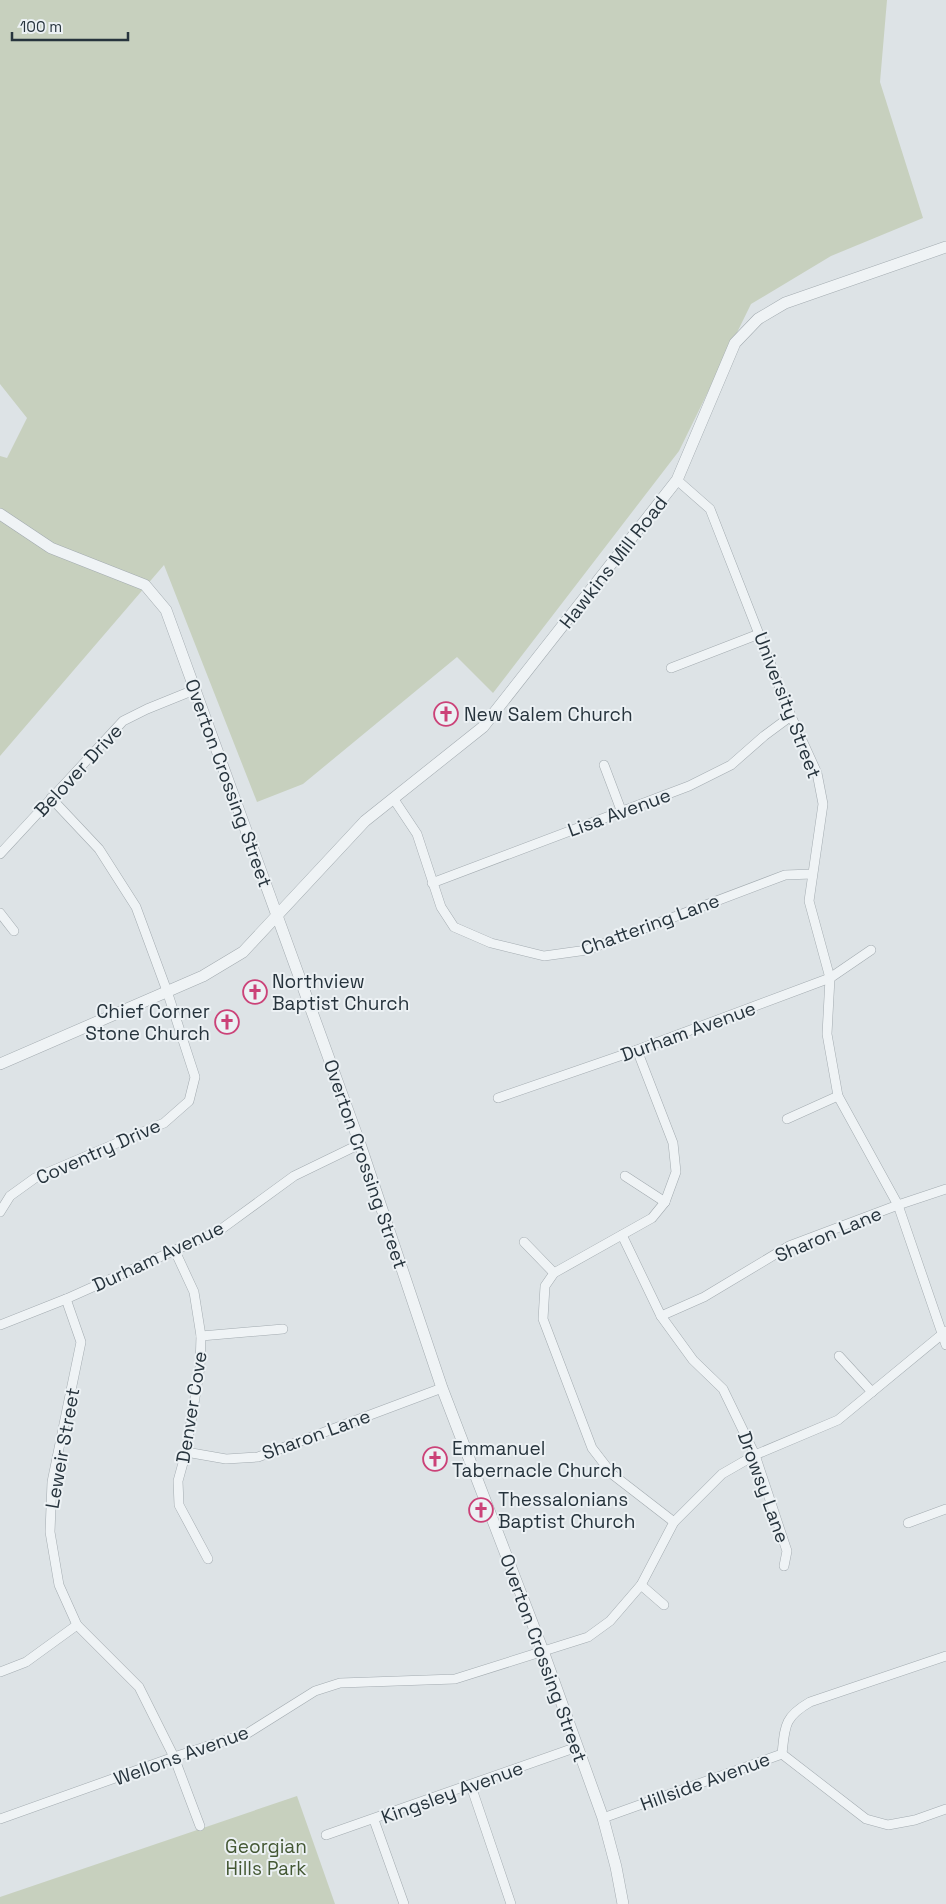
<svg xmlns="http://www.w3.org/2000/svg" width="946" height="1904" viewBox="0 0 946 1904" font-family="'Space Grotesk',sans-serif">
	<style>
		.green { fill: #c7d0be }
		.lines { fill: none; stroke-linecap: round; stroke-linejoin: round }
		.minor-casing { stroke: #a3abb0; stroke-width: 10 }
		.tertiary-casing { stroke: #a3abb0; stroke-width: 12 }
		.minor { stroke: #eff3f5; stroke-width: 9 }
		.tertiary { stroke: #eff3f5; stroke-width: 11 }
		.labels { text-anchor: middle; stroke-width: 4; stroke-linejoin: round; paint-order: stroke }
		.street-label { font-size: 19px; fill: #27343d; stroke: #ecf1f4 }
		.poi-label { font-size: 19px; fill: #27343d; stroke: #ecf1f4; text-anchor: start }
		.park-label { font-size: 19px; fill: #445834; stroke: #ecf1f4 }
	</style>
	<rect width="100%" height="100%" fill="#dde3e6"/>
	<g class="green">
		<path d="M 0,0 L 887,0 L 880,82 L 923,218 L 831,256 L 751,304 L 679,451 L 493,693 L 457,657 L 303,784 L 257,802 L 164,565 L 0,756 L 0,456 L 7,458 L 27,418 L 0,384 Z"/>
		<path d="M 297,1796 L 335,1904 L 0,1904 L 0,1897 Z"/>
	</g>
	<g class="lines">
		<g class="minor-casing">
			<g id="minor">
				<path d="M 677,480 L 710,509 L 791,716 L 817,773 L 823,804 L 809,901 L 830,978 L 827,1034 L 838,1096 L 898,1205 L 946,1345"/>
				<path d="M 671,668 L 759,634"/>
				<path d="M 604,765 L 621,810"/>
				<path d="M 393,798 L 417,834 L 441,907 L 454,927 L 491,943 L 544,956 L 587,950 L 785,875 L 812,874"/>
				<path d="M 0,854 L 123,721 L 147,709 L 194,690"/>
				<path d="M 432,883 L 689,786 L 731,765 L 764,736 L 791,716"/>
				<path d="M 0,913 L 14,931"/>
				<path d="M 637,1050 L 673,1143 L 676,1172 L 665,1202 L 652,1218 L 554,1273 L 545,1286 L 543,1319 L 592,1448 L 612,1474 L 674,1522"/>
				<path d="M 498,1098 L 637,1050 L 830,978 L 871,950"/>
				<path d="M 787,1119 L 838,1096"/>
				<path d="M 625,1176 L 665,1202"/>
				<path d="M 0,1212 L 10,1196 L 35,1178 L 164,1123 L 189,1101 L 195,1077 L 167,991 L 136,907 L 99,849 L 51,798"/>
				<path d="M 622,1235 L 661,1316 L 693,1360 L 723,1389 L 755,1455 L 787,1551 L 784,1566"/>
				<path d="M 524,1242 L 554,1273"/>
				<path d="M 175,1251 L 194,1292 L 201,1336 L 200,1367 L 186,1452 L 178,1481 L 179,1505 L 208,1559"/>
				<path d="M 66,1299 L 81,1342 L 52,1482 L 50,1532 L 59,1585 L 77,1625 L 139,1687 L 174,1757 L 200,1826"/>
				<path d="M 661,1316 L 704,1297 L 789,1246 L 898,1205 L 946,1189"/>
				<path d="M 0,1325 L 66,1299 L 220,1230 L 294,1176 L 360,1144"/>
				<path d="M 201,1336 L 283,1329"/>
				<path d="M 839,1356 L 872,1392"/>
				<path d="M 186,1452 L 226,1459 L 258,1457 L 442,1388"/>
				<path d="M 908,1523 L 946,1509"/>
				<path d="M 641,1585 L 664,1605"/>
				<path d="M 0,1672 L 26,1662 L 77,1625"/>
				<path d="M 782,1754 L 866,1819 L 888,1825 L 915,1820 L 946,1809"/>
				<path d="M 471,1786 L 511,1904"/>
				<path d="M 603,1818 L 782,1754 C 785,1726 784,1717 810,1702 L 946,1656"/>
				<path d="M 0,1819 L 174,1757 L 248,1733 L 315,1691 L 340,1683 L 455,1679 L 588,1637 L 610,1621 L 641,1585 L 674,1522 L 722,1474 L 755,1455 L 838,1420 L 946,1331"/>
				<path d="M 374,1820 L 404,1904"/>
				<path d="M 326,1835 L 577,1747"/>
			</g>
		</g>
		<g class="tertiary-casing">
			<g id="tertiary">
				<path d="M 0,514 L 51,548 L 145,585 L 166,610 L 360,1144 L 442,1388 L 543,1651 L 603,1818 L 616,1867 L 623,1904"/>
				<path d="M 0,1064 L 203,976 L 243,952 L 365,821 L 483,727 L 677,480 L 735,343 L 758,319 L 785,303 L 946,247"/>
			</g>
		</g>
		<use href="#minor" class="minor"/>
		<use href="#tertiary" class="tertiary"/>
	</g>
	<defs>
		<g id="church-ring" transform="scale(1.25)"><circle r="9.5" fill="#ecf1f4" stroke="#cb4278" stroke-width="1.5"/><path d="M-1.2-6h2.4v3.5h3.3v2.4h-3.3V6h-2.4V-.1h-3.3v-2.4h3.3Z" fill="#cb4278"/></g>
	</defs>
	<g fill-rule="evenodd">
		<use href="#church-ring" x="446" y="714"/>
		<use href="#church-ring" x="255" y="992"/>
		<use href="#church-ring" x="227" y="1022"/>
		<use href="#church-ring" x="435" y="1459"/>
		<use href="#church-ring" x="481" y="1510"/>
	</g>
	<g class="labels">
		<g class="street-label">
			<text transform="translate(613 562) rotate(-52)" y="7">Hawkins Mill Road</text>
			<text transform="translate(788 705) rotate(69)" y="7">University Street</text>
			<text transform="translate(78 770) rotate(-47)" y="7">Belover Drive</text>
			<text transform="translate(229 783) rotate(70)" y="7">Overton Crossing Street</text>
			<text transform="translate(619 812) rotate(-20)" y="7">Lisa Avenue</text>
			<text transform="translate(650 924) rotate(-20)" y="7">Chattering Lane</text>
			<text transform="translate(688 1031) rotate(-20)" y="7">Durham Avenue</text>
			<text transform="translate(98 1151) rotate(-24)" y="7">Coventry Drive</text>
			<text transform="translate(366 1164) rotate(71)" y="7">Overton Crossing Street</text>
			<text transform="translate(828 1234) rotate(-23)" y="7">Sharon Lane</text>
			<text transform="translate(158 1256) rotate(-25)" y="7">Durham Avenue</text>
			<text transform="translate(191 1407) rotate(-81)" y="7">Denver Cove</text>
			<text transform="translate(316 1434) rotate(-20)" y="7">Sharon Lane</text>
			<text transform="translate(62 1448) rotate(-80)" y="7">Leweir Street</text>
			<text transform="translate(764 1487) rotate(70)" y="7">Drowsy Lane</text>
			<text transform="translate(544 1658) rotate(70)" y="7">Overton Crossing Street</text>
			<text transform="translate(181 1755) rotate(-20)" y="7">Wellons Avenue</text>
			<text transform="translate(705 1781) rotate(-20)" y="7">Hillside Avenue</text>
			<text transform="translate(452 1792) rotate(-20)" y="7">Kingsley Avenue</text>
		</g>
		<g class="poi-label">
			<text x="464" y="721">New Salem Church</text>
			<text x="272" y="988">Northview<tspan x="272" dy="22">Baptist Church</tspan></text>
			<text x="210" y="1018" text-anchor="end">Chief Corner<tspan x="210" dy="22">Stone Church</tspan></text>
			<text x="452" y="1455">Emmanuel<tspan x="452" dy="22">Tabernacle Church</tspan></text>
			<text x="498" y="1506">Thessalonians<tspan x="498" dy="22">Baptist Church</tspan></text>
		</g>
		<g class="park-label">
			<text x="266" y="1853">Georgian<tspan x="266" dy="22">Hills Park</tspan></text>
		</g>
	</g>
	<path d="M12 32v8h116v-8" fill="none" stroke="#27343d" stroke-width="2.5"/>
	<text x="20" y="32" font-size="15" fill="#27343d" stroke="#ecf1f4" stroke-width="4" paint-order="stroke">100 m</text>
</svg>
